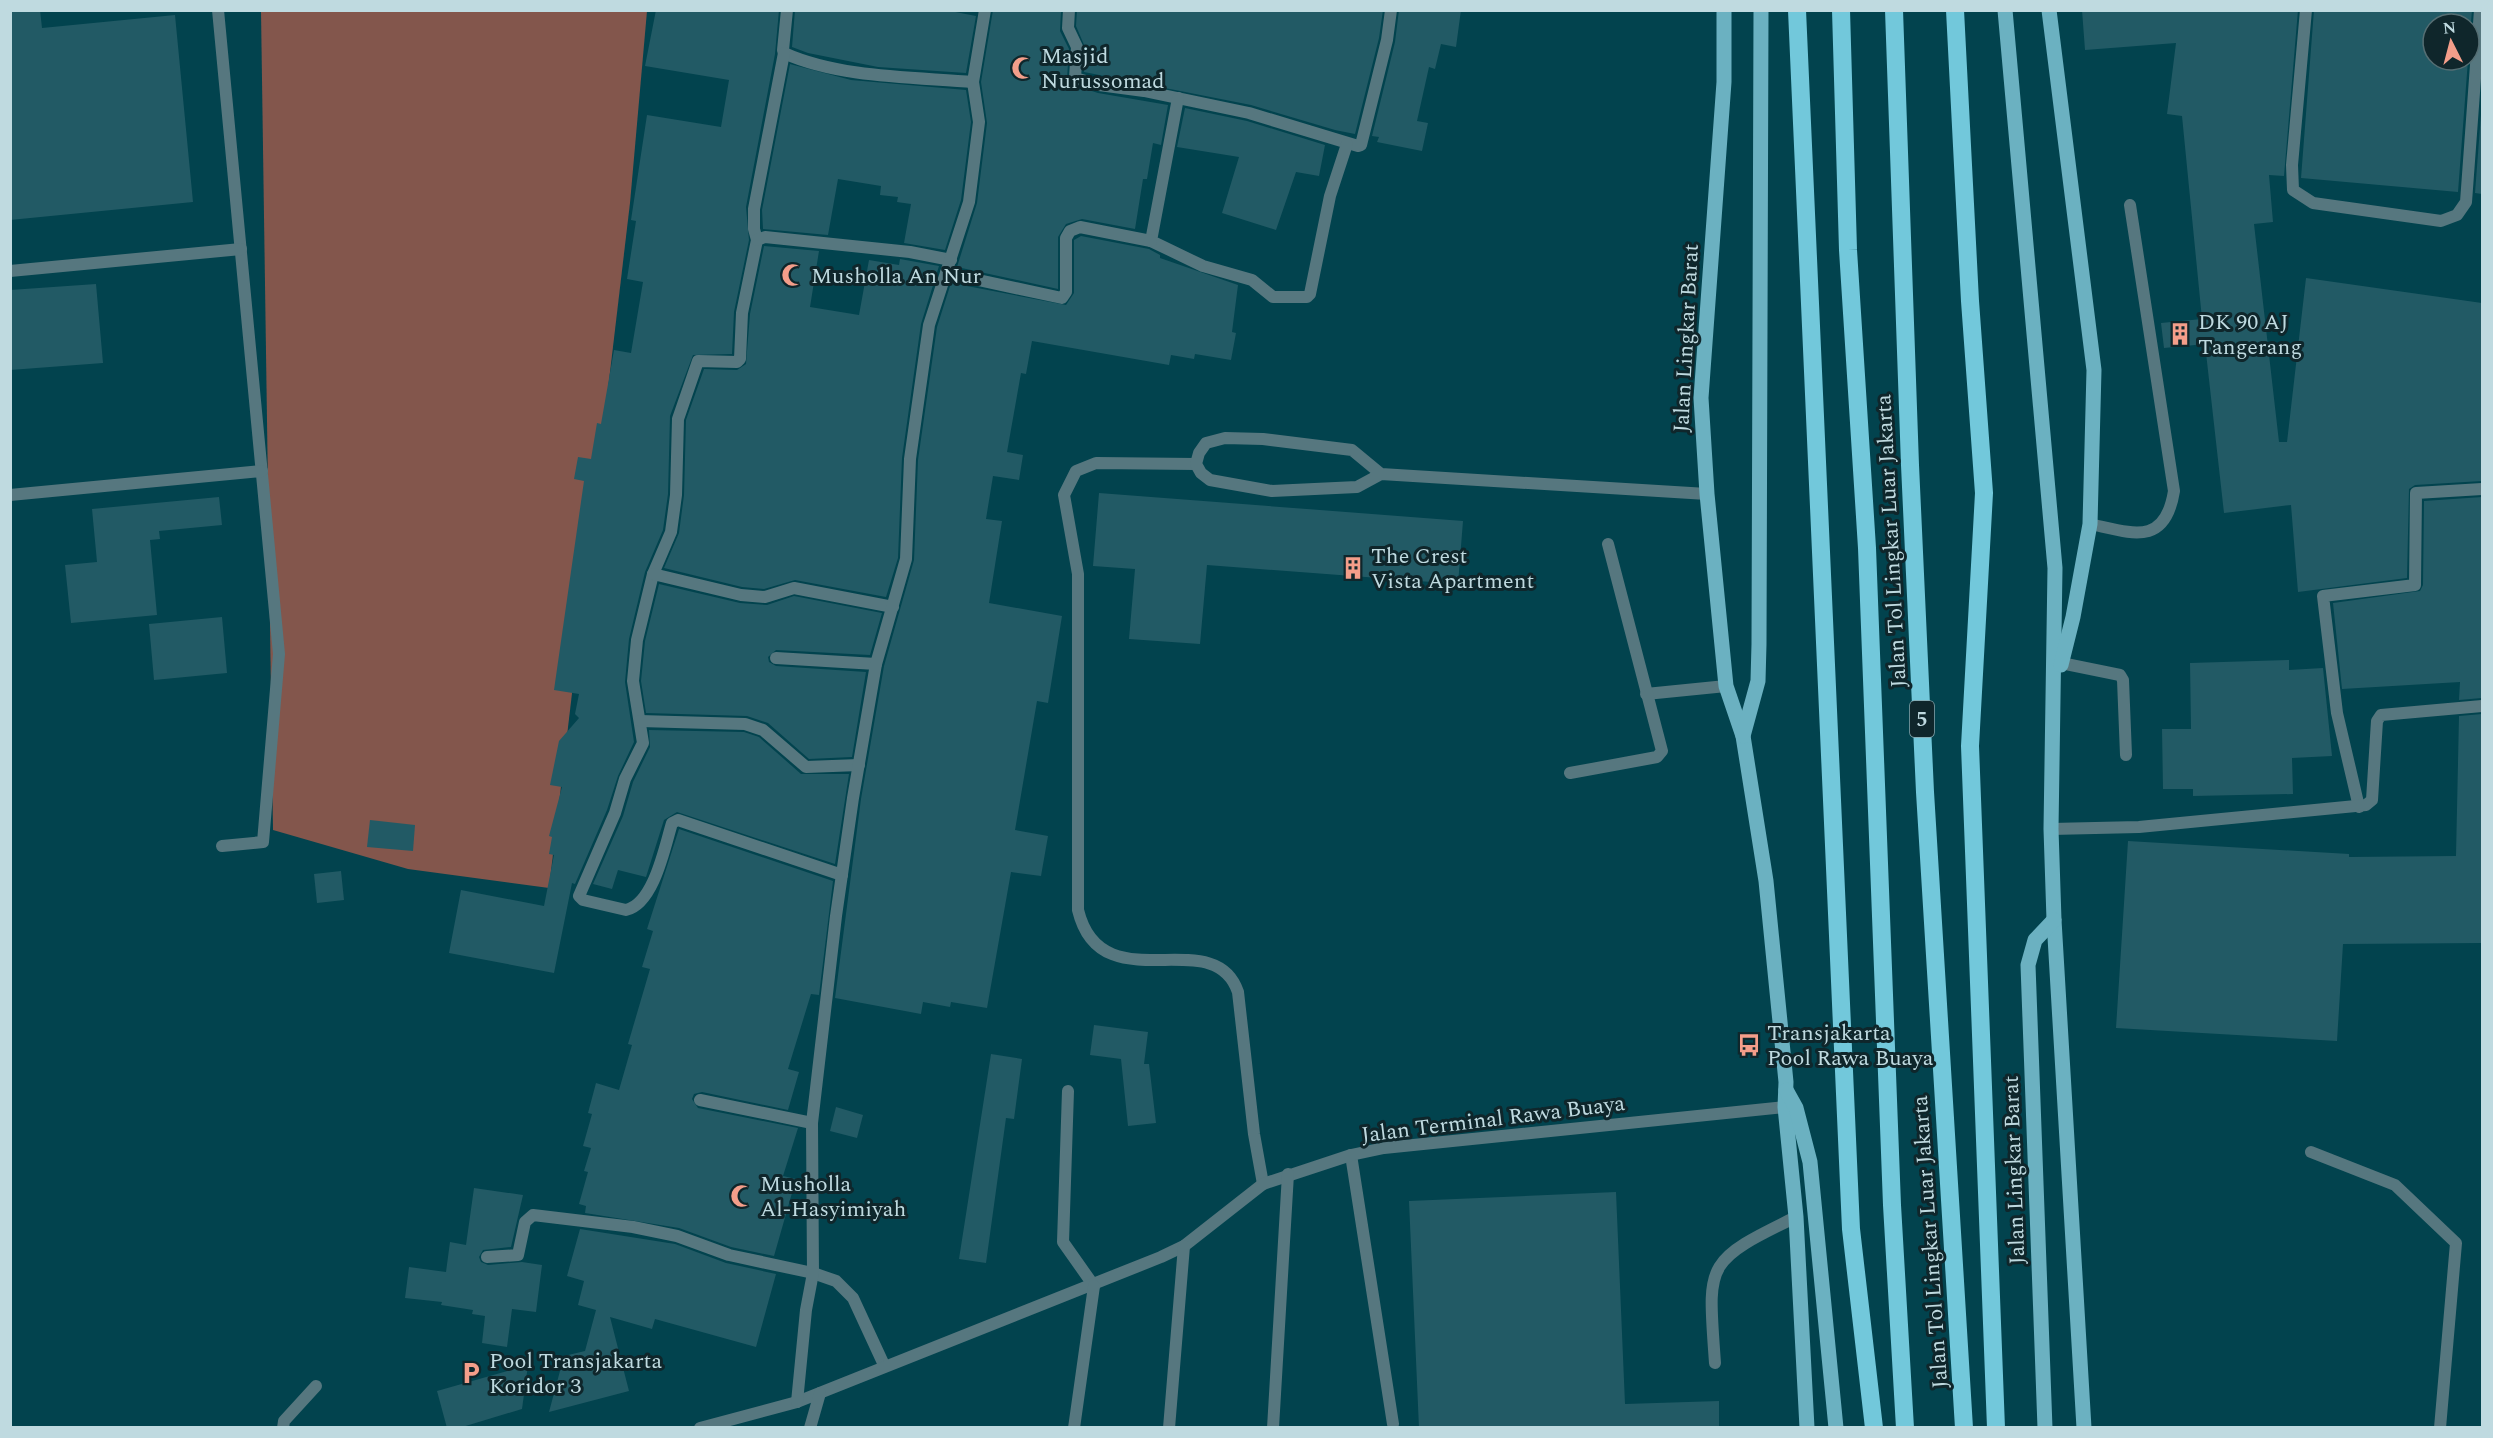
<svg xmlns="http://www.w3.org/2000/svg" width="2493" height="1438" viewBox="0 0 2493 1438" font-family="Spectral,serif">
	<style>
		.green { fill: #83564c }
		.building { fill: #225a65 }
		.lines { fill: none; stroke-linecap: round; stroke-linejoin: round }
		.service { stroke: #56777f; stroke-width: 12 }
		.minor { stroke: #56777f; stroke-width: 12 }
		.primary { stroke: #6bb1c1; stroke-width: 15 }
		.motorway { stroke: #72c8db; stroke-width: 18 }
		.labels { text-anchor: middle; stroke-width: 6; stroke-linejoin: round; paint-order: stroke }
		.shield { fill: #0f262b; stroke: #8aa4aa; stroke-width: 1.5 }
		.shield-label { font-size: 21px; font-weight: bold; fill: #bfdae0 }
		.poi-label { font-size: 22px; fill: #bfdae0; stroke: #0f262b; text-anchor: start }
		.street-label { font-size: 22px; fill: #bfdae0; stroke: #0f262b }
	</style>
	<rect width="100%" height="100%" fill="#02434e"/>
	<path class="green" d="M 261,11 L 647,11 L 630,203 L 549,888 L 408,869 L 273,830 Z"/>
	<g class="building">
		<path d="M 10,10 L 40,10 L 42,28 L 175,15 L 193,202 L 10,220 Z"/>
		<path d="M 656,10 L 779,10 L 775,54 L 746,207 L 749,240 L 734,312 L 732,354 L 693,355 L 670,416 L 668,494 L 663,530 L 645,572 L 629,639 L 625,682 L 634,742 L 618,776 L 607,810 L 575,884 L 572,883 L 554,973 L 449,953 L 461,890 L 544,906 L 554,855 L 549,854 L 552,837 L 549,836 L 562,787 L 550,785 L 559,741 L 579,718 L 575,714 L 579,694 L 554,690 L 584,481 L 574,479 L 578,457 L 591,459 L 597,423 L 601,424 L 614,350 L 631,353 L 643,282 L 627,279 L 636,221 L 631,220 L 647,115 L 721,127 L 729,80 L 645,66 Z"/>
		<path d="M 795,10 L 945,10 L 976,16 L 966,73 L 878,67 L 808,53 L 792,47 Z"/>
		<path d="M 993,10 L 1061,10 L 1060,31 L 1069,49 L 1067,78 L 1070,84 L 1098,93 L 1168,105 L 1161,145 L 1153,143 L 1147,179 L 1143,179 L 1135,229 L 1082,219 L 1066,224 L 1058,237 L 1058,289 L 957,267 L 977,203 L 987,123 L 981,82 Z"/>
		<path d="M 1077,10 L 1383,10 L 1379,38 L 1355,134 L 1335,130 L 1251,105 L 1084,72 L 1085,47 L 1076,26 Z"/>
		<path d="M 1399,10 L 1461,10 L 1456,47 L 1441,44 L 1435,69 L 1429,67 L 1417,121 L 1428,123 L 1422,151 L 1377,142 L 1379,137 L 1372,136 L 1395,42 Z"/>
		<path d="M 2082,10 L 2298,10 L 2284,176 L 2269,175 L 2273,222 L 2254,224 L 2279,442 L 2287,442 L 2306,278 L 2482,303 L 2482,481 L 2415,485 L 2409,489 L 2407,578 L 2298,592 L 2291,505 L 2224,513 L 2205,344 L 2164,348 L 2161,323 L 2202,319 L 2182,116 L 2167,114 L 2176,43 L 2085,50 Z"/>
		<path d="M 2314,10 L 2472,10 L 2469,47 L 2469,24 L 2433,24 L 2433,60 L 2468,60 L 2458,192 L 2301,178 Z"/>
		<path d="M 790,64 L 851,80 L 966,90 L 971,122 L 961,200 L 945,250 L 904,243 L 911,204 L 897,202 L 898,197 L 880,195 L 881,186 L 838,179 L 828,235 L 763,229 L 762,210 Z"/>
		<path d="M 2482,101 L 2482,194 L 2475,193 Z"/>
		<path d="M 1185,108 L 1247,121 L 1325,145 L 1319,176 L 1296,172 L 1276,230 L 1222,213 L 1239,157 L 1177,147 Z"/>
		<path d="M 1081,236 L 1149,249 L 1160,255 L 1160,258 L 1238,285 L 1232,332 L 1236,333 L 1231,360 L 1195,354 L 1194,359 L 1171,355 L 1169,365 L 1032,341 L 1026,374 L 1021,373 L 1007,452 L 1023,455 L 1019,480 L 993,476 L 986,519 L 1002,521 L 989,603 L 1062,616 L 1048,703 L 1037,701 L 1015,830 L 1048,836 L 1041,876 L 1011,872 L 987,1008 L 951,1002 L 950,1007 L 923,1002 L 921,1014 L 835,998 L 861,799 L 884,666 L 914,560 L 918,460 L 937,327 L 951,283 L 1066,305 L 1074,293 L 1074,240 Z"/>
		<path d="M 764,246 L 819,251 L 810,307 L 859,315 L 869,260 L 899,265 L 900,259 L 939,266 L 921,324 L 902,458 L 898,558 L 886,597 L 795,580 L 764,589 L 742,587 L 664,568 L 679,533 L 684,495 L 686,420 L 704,369 L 737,370 L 746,364 L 750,314 Z"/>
		<path d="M 96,284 L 103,363 L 10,370 L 10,290 Z"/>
		<path d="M 1099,493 L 1463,521 L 1458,584 L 1207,565 L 1200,644 L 1129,639 L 1135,569 L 1093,566 Z"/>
		<path d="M 219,497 L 222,525 L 159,531 L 160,539 L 150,540 L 157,615 L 71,623 L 65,565 L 97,562 L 92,509 Z"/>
		<path d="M 2482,497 L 2482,698 L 2459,700 L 2460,682 L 2342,689 L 2333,603 L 2420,591 L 2423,585 L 2424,501 Z"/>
		<path d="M 659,584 L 740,603 L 767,605 L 794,596 L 882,613 L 870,655 L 776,650 L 768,657 L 769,662 L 776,666 L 866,672 L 852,757 L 809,759 L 768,723 L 747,716 L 646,713 L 641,681 L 645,641 Z"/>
		<path d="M 222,617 L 227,673 L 154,680 L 149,624 Z"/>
		<path d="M 2289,660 L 2289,670 L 2323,668 L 2332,756 L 2292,758 L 2293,794 L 2193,796 L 2193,789 L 2163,789 L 2162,729 L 2191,729 L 2190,663 Z"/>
		<path d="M 2482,714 L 2482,943 L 2343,944 L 2337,1041 L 2116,1028 L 2128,841 L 2349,854 L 2349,857 L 2456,856 L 2459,716 Z"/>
		<path d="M 649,730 L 744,732 L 759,737 L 801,774 L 849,774 L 835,864 L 677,812 L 664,820 L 646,877 L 618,870 L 612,889 L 593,884 L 623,816 L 633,782 L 650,747 Z"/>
		<path d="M 370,820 L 415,825 L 413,851 L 367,847 Z"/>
		<path d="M 679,829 L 833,881 L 819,995 L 811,994 L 788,1069 L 799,1072 L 788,1110 L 702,1092 L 694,1094 L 692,1099 L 698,1108 L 798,1128 L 783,1176 L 796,1179 L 774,1256 L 731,1247 L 679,1228 L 585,1213 L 586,1206 L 579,1204 L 588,1172 L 584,1171 L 591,1148 L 583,1146 L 592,1114 L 588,1113 L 596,1083 L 619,1090 L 632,1045 L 628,1044 L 650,969 L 642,967 L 653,931 L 647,929 Z"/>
		<path d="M 341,871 L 344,900 L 317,903 L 314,874 Z"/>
		<path d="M 1094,1025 L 1148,1032 L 1144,1064 L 1149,1064 L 1156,1123 L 1128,1126 L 1121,1059 L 1090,1055 Z"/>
		<path d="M 991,1054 L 1022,1059 L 1014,1119 L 1006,1118 L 986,1263 L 959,1259 Z"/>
		<path d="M 836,1107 L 863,1115 L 857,1138 L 830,1131 Z"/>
		<path d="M 474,1188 L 523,1195 L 511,1247 L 483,1250 L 479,1257 L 481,1262 L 488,1265 L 522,1262 L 542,1265 L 536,1312 L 512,1309 L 507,1347 L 482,1343 L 485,1316 L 472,1314 L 473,1310 L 441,1305 L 442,1302 L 405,1298 L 409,1267 L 446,1272 L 450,1242 L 466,1245 Z"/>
		<path d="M 1616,1192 L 1625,1404 L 1719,1401 L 1719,1428 L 1419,1428 L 1409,1201 Z"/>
		<path d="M 580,1229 L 675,1244 L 726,1263 L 776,1274 L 756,1347 L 655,1319 L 652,1329 L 610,1317 L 629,1391 L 549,1412 L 564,1356 L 585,1351 L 596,1310 L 578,1305 L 584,1281 L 567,1276 Z"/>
		<path d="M 528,1365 L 522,1409 L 459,1428 L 447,1428 L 437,1391 Z"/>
	</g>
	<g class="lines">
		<g class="service">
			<path d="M 218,10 L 279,654 L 263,842 L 222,846"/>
			<path d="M 2306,10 L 2292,165 L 2293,190 L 2313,203 L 2441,221 L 2457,215 L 2466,202 L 2480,10"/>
			<path d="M 10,271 L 241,249"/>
			<path d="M 1196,464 L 1096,463 L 1076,471 L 1064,495 L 1078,574 L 1078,910 C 1101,1005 1214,921 1238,992 L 1254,1134 L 1263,1184"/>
			<path d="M 1381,474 L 1352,450 L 1263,439 L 1225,438 L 1206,443 L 1199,453 L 1196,464 L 1201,473 L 1210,480 L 1272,491 L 1357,487 L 1381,474 L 1707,494"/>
			<path d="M 10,495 L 262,471"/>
			<path d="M 2090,524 C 2132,533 2165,547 2174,491 L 2130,205"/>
			<path d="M 2061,663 L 2120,675 L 2123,680 L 2126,755"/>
			<path d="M 1646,694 L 1726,686"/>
			<path d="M 1570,773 L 1657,757 L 1662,751 L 1608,544"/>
			<path d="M 2359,807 L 2337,713 L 2323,596 L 2415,585 L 2416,493 L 2482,489"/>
			<path d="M 2051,829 L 2139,827 L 2366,805 L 2372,800 L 2377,721 L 2381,715 L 2482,706"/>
			<path d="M 1068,1091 L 1063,1242 L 1094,1286"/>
			<path d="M 2311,1152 L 2395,1185 L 2456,1243 L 2440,1428"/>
			<path d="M 1351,1155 L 1393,1424"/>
			<path d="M 813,1273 L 836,1281 L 853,1298 L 884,1365"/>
			<path d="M 1715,1363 C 1708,1263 1703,1262 1796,1217"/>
			<path d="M 283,1428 L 284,1421 L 316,1386"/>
			<path d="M 700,1428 L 797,1402 L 1161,1257 L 1184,1246 L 1263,1184 L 1351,1155 L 1384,1148 L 1785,1107"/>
			<path d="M 810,1428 L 820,1393"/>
			<path d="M 1074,1428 L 1094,1286"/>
			<path d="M 1169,1428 L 1184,1246"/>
			<path d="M 1273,1428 L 1288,1174"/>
		</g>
		<g class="minor">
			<path d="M 787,10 L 783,50 L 784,53 C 839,78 914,77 973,82"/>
			<path d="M 1069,10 L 1068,28 L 1077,47 L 1075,78 L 1099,85 L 1144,91 L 1249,113 L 1358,146 L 1361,145 L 1387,40 L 1391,10"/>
			<path d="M 784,53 L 754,209 L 754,229 L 757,240 L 742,313 L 740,359 L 737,362 L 698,361 L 678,419 L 676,495 L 671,532 L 653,574 L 637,640 L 633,681 L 643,743 L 625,779 L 615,813 L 579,896 L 583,900 L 626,910 C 654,904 665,846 672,823 L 678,820 L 842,875"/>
			<path d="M 1178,98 L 1151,241 L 1203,266 L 1252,280 L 1273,297 L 1307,297 L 1310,294 L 1330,196 L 1347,144"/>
			<path d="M 757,240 L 765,237 L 910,252 L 951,260"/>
			<path d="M 946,273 L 1062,298 L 1066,292 L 1066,238 L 1070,231 L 1080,227 L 1151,241"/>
			<path d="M 653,574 L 741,595 L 765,597 L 794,588 L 893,607"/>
			<path d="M 776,658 L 876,664"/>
			<path d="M 640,721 L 745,724 L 763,730 L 806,767 L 859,765"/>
			<path d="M 700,1100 L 812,1123"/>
			<path d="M 487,1257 L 518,1255 L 525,1222 L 533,1215 L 633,1227 L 677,1236 L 729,1255 L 813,1273"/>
			<path d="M 797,1402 L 806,1310 L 813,1273 L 812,1123 L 836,916 L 853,798 L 876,664 L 906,559 L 910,459 L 929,325 L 969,202 L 979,122 L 973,82 L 985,10"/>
		</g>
		<g class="primary">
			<path d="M 1724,10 L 1724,82 L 1701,398 L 1707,494 L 1726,686 L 1743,736 L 1766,881 L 1786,1082 L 1785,1107 L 1796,1217 L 1807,1428"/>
			<path d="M 2005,10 L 2055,568 L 2051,829 L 2054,920 L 2084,1428"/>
			<path d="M 2049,10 L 2094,370 L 2090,524 L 2073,617 L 2061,665"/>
			<path d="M 1743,736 L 1758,681 L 1759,644 L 1761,10"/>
			<path d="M 1786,1090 L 1796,1108 L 1810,1162 L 1836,1428"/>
			<path d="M 2045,1428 L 2028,965 L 2035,940 L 2054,920"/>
		</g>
		<g class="motorway">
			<path d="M 1797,10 L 1851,1229 L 1874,1428"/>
			<path d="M 1841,10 L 1848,250 L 1867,548 L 1892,1205 L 1905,1428"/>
			<path d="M 1894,10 L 1910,465 L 1925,792 L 1964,1428"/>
			<path d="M 1955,10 L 1970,301 L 1984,493 L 1970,746 L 1996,1428"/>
		</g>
	</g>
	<defs>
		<g id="mosque-bare" transform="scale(1.8)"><path d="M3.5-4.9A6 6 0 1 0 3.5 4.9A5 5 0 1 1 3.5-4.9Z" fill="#f49e8a" stroke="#0f262b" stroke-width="2.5" paint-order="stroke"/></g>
		<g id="building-bare" transform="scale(1.8)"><path d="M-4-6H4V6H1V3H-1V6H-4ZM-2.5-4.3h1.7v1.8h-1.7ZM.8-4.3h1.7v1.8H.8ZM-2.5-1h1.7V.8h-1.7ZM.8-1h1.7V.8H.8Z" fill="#f49e8a" stroke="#0f262b" stroke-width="2.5" paint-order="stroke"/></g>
		<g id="bus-bare" transform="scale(1.8)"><path d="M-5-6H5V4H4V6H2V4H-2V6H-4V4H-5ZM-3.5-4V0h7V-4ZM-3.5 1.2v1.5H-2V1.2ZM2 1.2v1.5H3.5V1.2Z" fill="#f49e8a" stroke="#0f262b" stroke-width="2.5" paint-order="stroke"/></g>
		<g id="parking-bare" transform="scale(1.8)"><path d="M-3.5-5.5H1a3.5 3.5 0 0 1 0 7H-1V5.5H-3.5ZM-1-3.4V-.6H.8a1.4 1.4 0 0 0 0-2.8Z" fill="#f49e8a" stroke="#0f262b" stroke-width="2.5" paint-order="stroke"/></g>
	</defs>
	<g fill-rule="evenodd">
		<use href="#mosque-bare" x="1023" y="68"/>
		<use href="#mosque-bare" x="793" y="275"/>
		<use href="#building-bare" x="2180" y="334"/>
		<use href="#building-bare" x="1353" y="568"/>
		<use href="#bus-bare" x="1749" y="1045"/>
		<use href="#mosque-bare" x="742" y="1196"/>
		<use href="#parking-bare" x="471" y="1373"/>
	</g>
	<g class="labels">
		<rect class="shield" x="1910" y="701" width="24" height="36" rx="4.5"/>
		<g class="shield-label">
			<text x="1922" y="726">5</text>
		</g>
		<g class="poi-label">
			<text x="1041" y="63">Masjid<tspan x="1041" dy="25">Nurussomad</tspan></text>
			<text x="811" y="283">Musholla An Nur</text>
			<text x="2198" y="329">DK 90 AJ<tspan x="2198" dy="25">Tangerang</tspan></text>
			<text x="1371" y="563">The Crest<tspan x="1371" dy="25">Vista Apartment</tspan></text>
			<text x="1767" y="1040">Transjakarta<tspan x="1767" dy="25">Pool Rawa Buaya</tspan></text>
			<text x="760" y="1191">Musholla<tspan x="760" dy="25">Al-Hasyimiyah</tspan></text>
			<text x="489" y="1368">Pool Transjakarta<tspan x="489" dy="25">Koridor 3</tspan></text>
		</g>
		<g class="street-label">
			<text transform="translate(1685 338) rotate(-87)" y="8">Jalan Lingkar Barat</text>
			<text transform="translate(1890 541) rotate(-93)" y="8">Jalan Tol Lingkar Luar Jakarta</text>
			<text transform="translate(1493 1118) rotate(-7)" y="8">Jalan Terminal Rawa Buaya</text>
			<text transform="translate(2013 1170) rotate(-92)" y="8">Jalan Lingkar Barat</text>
			<text transform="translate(1929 1242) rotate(-94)" y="8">Jalan Tol Lingkar Luar Jakarta</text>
		</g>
	</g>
	<rect width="2493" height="1438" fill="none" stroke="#bfdae0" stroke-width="24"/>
	<g transform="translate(2451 42) rotate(354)"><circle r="28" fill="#0f262b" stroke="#556e73" stroke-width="1.5"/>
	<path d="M0-4.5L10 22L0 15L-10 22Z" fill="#f49e8a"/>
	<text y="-9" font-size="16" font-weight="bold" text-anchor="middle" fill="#bfdae0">N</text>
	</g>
</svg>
